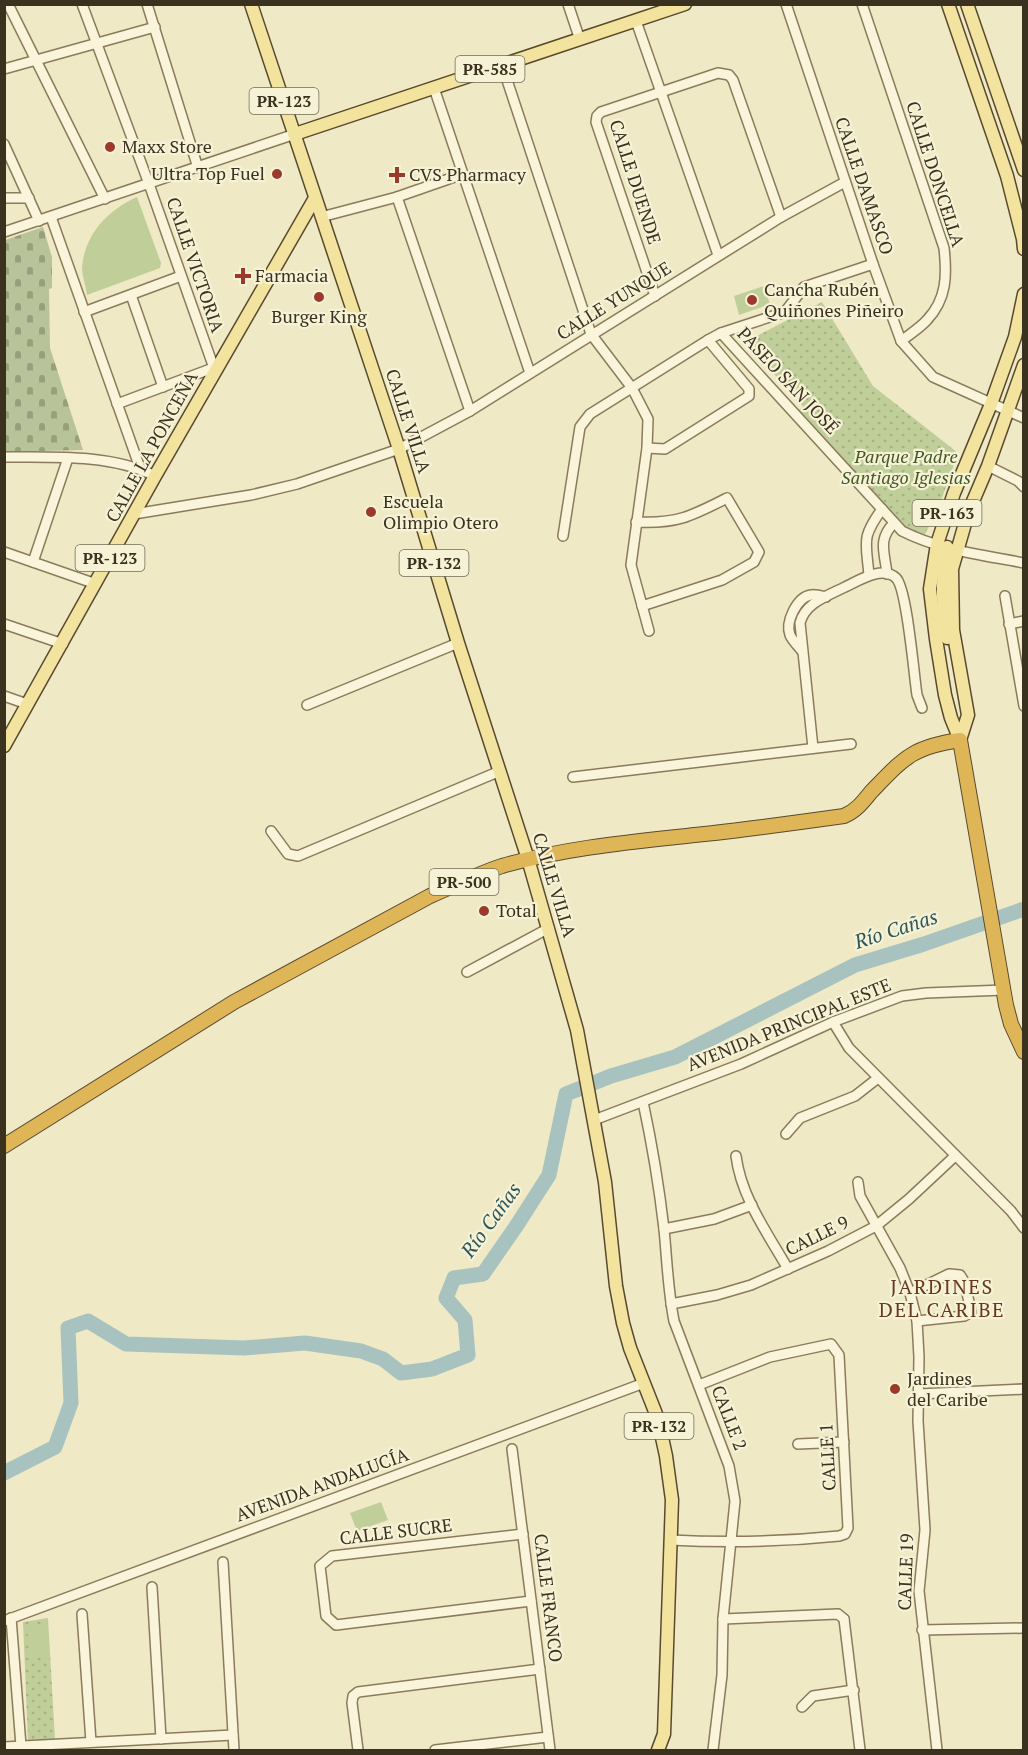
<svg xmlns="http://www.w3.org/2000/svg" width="1028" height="1755" viewBox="0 0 1028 1755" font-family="'PT Serif',serif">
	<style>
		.grass { fill: url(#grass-dots) }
		.cemetery { fill: url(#cemetery-stones) }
		.pitch { fill: #c0ce9a }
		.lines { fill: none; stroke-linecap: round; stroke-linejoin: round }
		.river { stroke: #a8c3bf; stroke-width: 15 }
		.minor-casing { stroke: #8b7b5b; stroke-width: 12 }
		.major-casing { stroke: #59492f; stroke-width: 15 }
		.highway-casing { stroke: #59492f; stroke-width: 16 }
		.minor { stroke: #f9f4da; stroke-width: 9 }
		.major { stroke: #f2e49e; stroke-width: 12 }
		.highway { stroke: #deb657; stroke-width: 14 }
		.poi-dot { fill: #9b3a2a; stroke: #f6f2d6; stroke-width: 2 }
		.labels { text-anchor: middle; stroke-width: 4.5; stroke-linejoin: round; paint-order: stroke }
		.shield { fill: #f6f2d6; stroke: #736b56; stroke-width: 1.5 }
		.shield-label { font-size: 16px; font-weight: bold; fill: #3b311f }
		.poi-label { font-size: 18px; fill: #3b311f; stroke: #f6f2d6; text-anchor: start }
		.street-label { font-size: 18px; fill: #3b311f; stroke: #f6f2d6 }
		.park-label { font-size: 18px; font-style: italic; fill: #445826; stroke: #f6f2d6 }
		.water-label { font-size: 20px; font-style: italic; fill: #2e575b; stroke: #f6f2d6 }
		.neighbourhood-label { font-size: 20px; letter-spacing: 1.5px; fill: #68381e; stroke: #f6f2d6 }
	</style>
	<defs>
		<pattern id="grass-dots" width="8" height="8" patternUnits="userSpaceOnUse" patternTransform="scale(1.5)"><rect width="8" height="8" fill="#c0ce9a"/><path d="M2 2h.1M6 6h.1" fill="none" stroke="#a6b184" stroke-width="1.8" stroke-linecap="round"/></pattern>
		<pattern id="cemetery-stones" width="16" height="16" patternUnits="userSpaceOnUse" patternTransform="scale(1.5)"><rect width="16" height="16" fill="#b8c399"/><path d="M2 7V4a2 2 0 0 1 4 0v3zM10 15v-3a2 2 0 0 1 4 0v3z" fill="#979f7c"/></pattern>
	</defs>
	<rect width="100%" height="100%" fill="#efe9c6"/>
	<g class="grass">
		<path d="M 822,302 L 873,386 L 958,453 L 938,509 L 924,536 L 904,529 L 797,411 L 803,406 L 745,342 Z"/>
		<path d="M 48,1618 L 55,1740 L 28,1741 L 23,1622 Z"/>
	</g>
	<path class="cemetery" d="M 43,227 L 52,257 L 52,288 L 49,289 L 50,348 L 83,450 L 5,452 L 5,240 Z"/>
	<g class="pitch">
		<path d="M 137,197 L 161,263 L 160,268 L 87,295 C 86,286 82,276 82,267 C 85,234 108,210 137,197 Z"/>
		<path d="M 764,286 L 770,304 L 739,315 L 734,296 Z"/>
		<path d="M 381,1502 L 388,1520 L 357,1531 L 350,1513 Z"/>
		<path d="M 47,1625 L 49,1657 L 29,1658 L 27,1626 Z"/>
	</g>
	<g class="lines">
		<path class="river" d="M 4,1473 L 55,1447 L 71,1403 L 68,1328 L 88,1321 L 126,1344 L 244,1348 L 305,1343 L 361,1351 L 383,1359 L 401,1373 L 432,1369 L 468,1355 L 465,1320 L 446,1298 L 454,1278 L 483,1274 L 517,1225 L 549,1175 L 566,1094 L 611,1076 L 675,1057 L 855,965 L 924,944 L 1024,909"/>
		<g class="minor-casing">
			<g id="minor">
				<path d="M 8,4 L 105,199"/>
				<path d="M 82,4 L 149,184 L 215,371"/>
				<path d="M 147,4 L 198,168"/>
				<path d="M 568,4 L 580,40"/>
				<path d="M 786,4 L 873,264 L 901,341 L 933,377 L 1024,418"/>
				<path d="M 862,4 L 944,248 C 947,275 947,299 927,320 C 920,328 910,334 901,341"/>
				<path d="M 636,21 L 718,255"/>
				<path d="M 502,65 L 591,334 L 632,388 L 648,419 L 647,448 L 631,565 L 649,631"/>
				<path d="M 4,69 L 155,27"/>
				<path d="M 434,88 L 530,373"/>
				<path d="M 4,144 L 39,221"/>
				<path d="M 397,197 L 470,411"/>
				<path d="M 4,198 L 29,198"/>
				<path d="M 51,217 L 140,468"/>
				<path d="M 321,217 L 397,197 L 463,174"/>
				<path d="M 4,232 L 295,134"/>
				<path d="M 131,295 L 163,387"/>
				<path d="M 655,296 L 596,122 L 597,116 L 601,112 L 718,73 L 729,75 L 733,80 L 781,217"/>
				<path d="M 84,312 L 181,276"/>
				<path d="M 721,333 L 902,531 C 939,550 983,555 1024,563"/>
				<path d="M 117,404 L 213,368"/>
				<path d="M 647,448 L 665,449 L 749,396 L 749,389 L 708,340"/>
				<path d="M 4,457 C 52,457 112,454 155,476"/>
				<path d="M 988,466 L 1018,481 L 1024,487"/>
				<path d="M 134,514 L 251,495 L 297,484 L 399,449 L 470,411 L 781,217 L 845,182"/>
				<path d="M 636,522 C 677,524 692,516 727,498 L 759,552 L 754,562 L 722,580 L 642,606"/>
				<path d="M 563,536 L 580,427 L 590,414 L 708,340 L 721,333 L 785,312 L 804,287 L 873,264"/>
				<path d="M 4,552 L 96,584"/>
				<path d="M 33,562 L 68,458"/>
				<path d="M 887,574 C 885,553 877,540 894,523"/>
				<path d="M 869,575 C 866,541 861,538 882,509"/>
				<path d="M 1005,596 L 1024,706"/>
				<path d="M 4,624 L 63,644"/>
				<path d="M 1009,624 L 1024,621"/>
				<path d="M 802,651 C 798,646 792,640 790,635 C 785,622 797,597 811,595 C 815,594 822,596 826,597"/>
				<path d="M 4,696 L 27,704"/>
				<path d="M 307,705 L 458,643"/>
				<path d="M 813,748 L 800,623 C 805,603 827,596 845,587 C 858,581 882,565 896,578 C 907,588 914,676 917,695 L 922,708"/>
				<path d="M 573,777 L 851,744"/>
				<path d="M 271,831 L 288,854 L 298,856 L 500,771"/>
				<path d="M 467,972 L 549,928"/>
				<path d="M 833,1022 L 849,1048 L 1011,1211 L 1024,1228"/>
				<path d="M 643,1102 C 652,1144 659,1186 664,1229 C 667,1260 668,1291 674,1321 L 729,1466 L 735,1501 L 723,1619 L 722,1675 L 713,1750"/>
				<path d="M 594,1120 L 741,1064 L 833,1022 L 902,996 L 926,993 L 1004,990"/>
				<path d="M 786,1134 L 800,1118 L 855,1096 L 878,1078"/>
				<path d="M 736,1156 C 741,1197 768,1234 788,1269"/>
				<path d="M 858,1182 L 860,1196 L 900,1268 L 910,1293 L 917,1321 L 919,1357 L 918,1421 L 925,1530 L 919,1591 L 937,1750"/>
				<path d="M 664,1229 L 714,1219 L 752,1205"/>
				<path d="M 910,1293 L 949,1274 L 960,1275 L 965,1283 L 971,1312 L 964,1316 L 917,1321"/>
				<path d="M 671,1304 L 717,1295 L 751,1285 L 828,1251 L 876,1226 L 909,1199 L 955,1156"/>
				<path d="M 919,1394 L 1024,1389"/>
				<path d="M 798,1444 L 844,1442"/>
				<path d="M 512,1449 L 550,1750"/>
				<path d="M 523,1534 L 332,1556 L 320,1566 L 326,1616 L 336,1625 L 531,1601"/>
				<path d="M 670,1540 C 728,1543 781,1542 839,1536 L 845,1534 L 848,1528 L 839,1355 L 831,1344 L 770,1357 L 699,1385"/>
				<path d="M 223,1562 L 234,1750"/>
				<path d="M 152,1587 L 161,1739"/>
				<path d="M 82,1614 L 91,1742"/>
				<path d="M 11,1618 L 21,1746"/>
				<path d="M 723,1619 L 838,1614 L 844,1619"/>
				<path d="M 844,1619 L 860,1750"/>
				<path d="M 4,1621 L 644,1383"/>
				<path d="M 922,1630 L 1024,1628"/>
				<path d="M 802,1707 L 813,1696 L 854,1690"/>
				<path d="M 4,1747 L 233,1735"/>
				<path d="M 358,1750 L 352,1703 L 353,1696 L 358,1692 L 540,1669"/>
				<path d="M 435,1750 L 548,1737"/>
			</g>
		</g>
		<g class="major-casing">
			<g id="major">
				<path d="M 251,4 L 399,449 L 458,643 L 528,859 L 577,1030 L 605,1182 L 616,1286 L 623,1323 L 630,1348 L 658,1419 L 666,1456 L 672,1500 L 664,1734 L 658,1750"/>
				<path d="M 948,4 L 1007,176 L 1023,239 L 1024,249"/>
				<path d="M 967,4 L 1024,170"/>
				<path d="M 295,134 L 685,4"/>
				<path d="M 947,547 C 941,578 942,608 947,638"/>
				<path d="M 960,740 L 951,718 L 945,695 L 936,639 L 930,589 L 937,544 L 954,493 L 991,404 L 1015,337 L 1024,294"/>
				<path d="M 960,740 L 968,715 L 953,630 L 952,569 L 968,513 L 988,466 L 1024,365"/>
				<path d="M 4,746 L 155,476 L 315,198"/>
			</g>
		</g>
		<g class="highway-casing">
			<path id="highway" d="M 4,1146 L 234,1002 L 430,896 C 454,886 477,874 502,866 C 564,848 630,842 695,835 C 744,830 794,823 844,816 C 856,811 863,802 871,792 C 904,758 912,747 960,740 L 1006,1005 L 1011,1024 L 1024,1052"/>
		</g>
		<use href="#minor" class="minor"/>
		<use href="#major" class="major"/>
		<use href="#highway" class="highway"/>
	</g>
	<g class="poi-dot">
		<circle cx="110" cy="147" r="6"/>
		<circle cx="277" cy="174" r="6"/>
		<path d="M394 166h6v6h6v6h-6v6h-6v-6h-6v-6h6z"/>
		<path d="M240 267h6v6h6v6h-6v6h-6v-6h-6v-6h6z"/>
		<circle cx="319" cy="297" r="6"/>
		<circle cx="752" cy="300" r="6"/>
		<circle cx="371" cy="512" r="6"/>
		<circle cx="484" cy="911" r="6"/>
		<circle cx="895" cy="1389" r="6"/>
	</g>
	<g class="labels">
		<g class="shield">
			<rect x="455.5" y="56" width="69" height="26" rx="4.5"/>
			<rect x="249.5" y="88" width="69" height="26" rx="4.5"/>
			<rect x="912.5" y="500" width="69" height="26" rx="4.5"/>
			<rect x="75.5" y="545" width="69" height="26" rx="4.5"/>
			<rect x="399.5" y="550" width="69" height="26" rx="4.5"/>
			<rect x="429.5" y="869" width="69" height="26" rx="4.5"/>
			<rect x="624.5" y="1413" width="69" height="26" rx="4.5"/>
		</g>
		<g class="shield-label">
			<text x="490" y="75">PR-585</text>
			<text x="284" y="107">PR-123</text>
			<text x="947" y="519">PR-163</text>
			<text x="110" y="564">PR-123</text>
			<text x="434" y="569">PR-132</text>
			<text x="464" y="888">PR-500</text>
			<text x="659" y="1432">PR-132</text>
		</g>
		<g class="poi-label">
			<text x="122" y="153">Maxx Store</text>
			<text x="265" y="180" text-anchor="end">Ultra Top Fuel</text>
			<text x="409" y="181">CVS Pharmacy</text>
			<text x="255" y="282">Farmacia</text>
			<text x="764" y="296">Cancha Rubén<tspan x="764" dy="21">Quiñones Piñeiro</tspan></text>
			<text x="319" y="323" text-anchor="middle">Burger King</text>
			<text x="383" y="508">Escuela<tspan x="383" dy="21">Olimpio Otero</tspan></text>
			<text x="496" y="917">Total</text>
			<text x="907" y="1385">Jardines<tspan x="907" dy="21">del Caribe</tspan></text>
		</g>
		<g class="street-label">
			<text transform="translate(935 174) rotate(72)" y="6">CALLE DONCELLA</text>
			<text transform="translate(635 182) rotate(72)" y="6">CALLE DUENDE</text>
			<text transform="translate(864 186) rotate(71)" y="6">CALLE DAMASCO</text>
			<text transform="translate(195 265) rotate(71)" y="6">CALLE VICTORIA</text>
			<text transform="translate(614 301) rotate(-32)" y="6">CALLE YUNQUE</text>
			<text transform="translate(788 381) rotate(47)" y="6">PASEO SAN JOSÉ</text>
			<text transform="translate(408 421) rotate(72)" y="6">CALLE VILLA</text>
			<text transform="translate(152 447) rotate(-61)" y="6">CALLE LA PONCEÑA</text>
			<text transform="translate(554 885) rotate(73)" y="6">CALLE VILLA</text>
			<text transform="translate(789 1025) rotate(-22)" y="6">AVENIDA PRINCIPAL ESTE</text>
			<text transform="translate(817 1236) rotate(-26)" y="6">CALLE 9</text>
			<text transform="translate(729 1418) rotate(69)" y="6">CALLE 2</text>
			<text transform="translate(828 1457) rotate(-93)" y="6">CALLE 1</text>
			<text transform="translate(322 1485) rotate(-20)" y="6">AVENIDA ANDALUCÍA</text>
			<text transform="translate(396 1532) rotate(-7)" y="6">CALLE SUCRE</text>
			<text transform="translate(906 1572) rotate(-88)" y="6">CALLE 19</text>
			<text transform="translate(548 1598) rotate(83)" y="6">CALLE FRANCO</text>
		</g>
		<g class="park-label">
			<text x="906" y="463">Parque Padre<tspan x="906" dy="21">Santiago Iglesias</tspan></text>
		</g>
		<g class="water-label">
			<text transform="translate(896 929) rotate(-18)" y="7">Río Cañas</text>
			<text transform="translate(491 1220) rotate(-54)" y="7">Río Cañas</text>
		</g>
		<g class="neighbourhood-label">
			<text x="942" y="1294">JARDINES<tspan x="942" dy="23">DEL CARIBE</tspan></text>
		</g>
	</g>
	<rect width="1028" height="1755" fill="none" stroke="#3b311f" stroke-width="12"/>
</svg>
